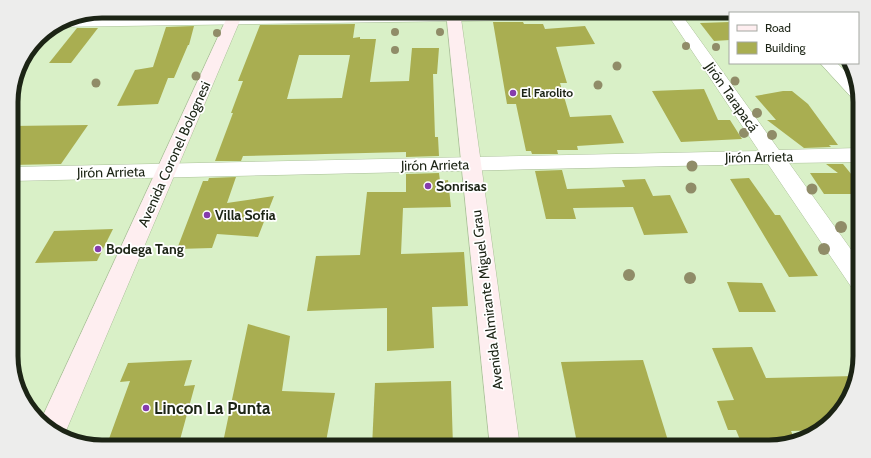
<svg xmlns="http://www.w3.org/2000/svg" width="871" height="458" viewBox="0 0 871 458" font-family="Cabin,sans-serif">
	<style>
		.building { fill: #a9ae51; fill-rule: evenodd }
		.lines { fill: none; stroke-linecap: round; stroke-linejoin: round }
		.street-casing { stroke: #abc09a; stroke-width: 1 }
		.secondary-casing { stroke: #abc09a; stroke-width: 1 }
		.street { fill: #fff; fill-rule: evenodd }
		.secondary { fill: #feeef0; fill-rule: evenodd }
		.tree { fill: #908c68 }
		.poi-dot { fill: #853bad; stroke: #fff; stroke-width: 1.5 }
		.labels { text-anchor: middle; stroke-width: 3.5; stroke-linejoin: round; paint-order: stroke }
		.far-poi-label { font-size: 12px; font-weight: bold; fill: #1c2415; stroke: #fff; text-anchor: start }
		.street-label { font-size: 14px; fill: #1c2415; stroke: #fff }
		.poi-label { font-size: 14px; font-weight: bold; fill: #1c2415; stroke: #fff; text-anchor: start }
		.near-poi-label { font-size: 17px; font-weight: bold; fill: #1c2415; stroke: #fff; text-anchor: start }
		.rim { fill: none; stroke: #1c2415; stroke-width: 5 }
	</style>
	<rect width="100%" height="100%" fill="#d9f0c7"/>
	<g class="building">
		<path d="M 172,11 L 198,11 L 196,16 L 170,17 Z"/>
		<path d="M 265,11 L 357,11 L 357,13 L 264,15 Z"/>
		<path d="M 493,22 L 523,22 L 524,24 L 543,24 L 545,29 L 585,26 L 595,44 L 556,47 L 567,83 L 560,83 L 570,117 L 611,115 L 624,143 L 577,146 L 578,150 L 557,150 L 558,154 L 532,154 L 531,151 L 526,151 L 516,104 L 507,104 Z"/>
		<path d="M 730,22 L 730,40 L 714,41 L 700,23 Z"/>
		<path d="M 355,24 L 353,38 L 360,37 L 360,39 L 376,39 L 370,82 L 409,81 L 412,48 L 439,48 L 437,74 L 433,74 L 435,137 L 438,137 L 439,156 L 406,157 L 406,152 L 243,156 L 241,161 L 215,161 L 233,113 L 231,113 L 243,81 L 238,81 L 260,25 ZM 299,55 L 350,55 L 342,98 L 287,99 Z"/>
		<path d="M 194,26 L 189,45 L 188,45 L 174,78 L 168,78 L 158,104 L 117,106 L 135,70 L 153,67 L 166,27 Z"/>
		<path d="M 77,28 L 98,28 L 71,63 L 49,63 Z"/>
		<path d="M 704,89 L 718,120 L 730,120 L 742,139 L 681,142 L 652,91 Z"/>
		<path d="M 783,91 L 792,91 L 808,104 L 838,145 L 829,145 L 831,147 L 804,148 L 767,120 L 776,120 L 755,96 Z"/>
		<path d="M 88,125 L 61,164 L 11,165 L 11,126 Z"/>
		<path d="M 826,164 L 843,164 L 860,185 L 860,194 L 824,194 L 810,173 L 838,173 Z"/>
		<path d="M 562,170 L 567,189 L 625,187 L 622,180 L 645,179 L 653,196 L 670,195 L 688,233 L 644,235 L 633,207 L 573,208 L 576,219 L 546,219 L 535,171 Z"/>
		<path d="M 439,173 L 440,181 L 448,180 L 451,207 L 403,208 L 401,254 L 464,252 L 468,306 L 432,307 L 434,348 L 387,351 L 387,308 L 307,311 L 316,256 L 360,255 L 367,192 L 406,192 L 406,174 Z"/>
		<path d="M 236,177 L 227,203 L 274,196 L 258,237 L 217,234 L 212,248 L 177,249 L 203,181 L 208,181 L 209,178 Z"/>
		<path d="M 749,178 L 775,215 L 780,215 L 818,276 L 789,277 L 730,179 Z"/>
		<path d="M 113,229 L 97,261 L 35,263 L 54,231 Z"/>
		<path d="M 727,282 L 762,283 L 776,312 L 739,312 Z"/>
		<path d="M 248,324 L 290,336 L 282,391 L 335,393 L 325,447 L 222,447 Z"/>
		<path d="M 752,347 L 766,378 L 855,376 L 850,396 L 821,430 L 791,431 L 795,440 L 774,447 L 743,447 L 736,430 L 728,430 L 717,401 L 734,400 L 712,348 Z"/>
		<path d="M 192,360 L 184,386 L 195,385 L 178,447 L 106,447 L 130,381 L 120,382 L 128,363 Z"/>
		<path d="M 643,360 L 670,447 L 590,447 L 576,438 L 561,362 Z"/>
		<path d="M 451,381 L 453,447 L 372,447 L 375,383 Z"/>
	</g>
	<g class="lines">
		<g class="street-casing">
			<g id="street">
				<path d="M 577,11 L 769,11 L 777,13 L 730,13 L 730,17 L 684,18 L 779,150 L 859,148 L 859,162 L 789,163 L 860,262 L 860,291 L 852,288 L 768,164 L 11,181 L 11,167 L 759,151 L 670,18 L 53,27 L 65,20 Z"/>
				<path d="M 820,63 L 837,63 C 849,76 859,81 859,100 L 853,99 Z"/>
			</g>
		</g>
		<g class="secondary-casing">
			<g id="secondary">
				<path d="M 230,11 L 244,11 L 63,438 L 62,437 L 41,420 Z"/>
				<path d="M 446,11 L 460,11 L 520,447 L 490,447 Z"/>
			</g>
		</g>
		<use href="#street" class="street"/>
		<use href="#secondary" class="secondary"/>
	</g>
	<g class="tree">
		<circle cx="395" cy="32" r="4"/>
		<circle cx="440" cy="32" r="4"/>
		<circle cx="217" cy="33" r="4"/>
		<circle cx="686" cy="46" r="4"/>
		<circle cx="716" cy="47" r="4"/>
		<circle cx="395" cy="50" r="4"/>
		<circle cx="617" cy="66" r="4.5"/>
		<circle cx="196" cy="76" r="4.5"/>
		<circle cx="735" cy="81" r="4.5"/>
		<circle cx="96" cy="83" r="4.5"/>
		<circle cx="598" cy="85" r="4.5"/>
		<circle cx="757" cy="113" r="5"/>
		<circle cx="744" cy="133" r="5"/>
		<circle cx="772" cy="135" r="5"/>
		<circle cx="692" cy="166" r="5.5"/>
		<circle cx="691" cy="188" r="5.5"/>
		<circle cx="812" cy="189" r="5.5"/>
		<circle cx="841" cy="227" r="6"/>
		<circle cx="824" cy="249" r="6"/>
		<circle cx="629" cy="275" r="6"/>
		<circle cx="690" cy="278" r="6"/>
	</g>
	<g class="poi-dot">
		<circle cx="513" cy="93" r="4"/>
		<circle cx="428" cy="186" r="4"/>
		<circle cx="207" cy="215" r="4"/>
		<circle cx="98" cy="249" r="4"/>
		<circle cx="146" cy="408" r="4"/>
	</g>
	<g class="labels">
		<g class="far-poi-label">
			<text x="521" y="97">El Farolito</text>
		</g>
		<g class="street-label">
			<text transform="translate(732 97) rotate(55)" y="5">Jirón Tarapacá</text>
			<text transform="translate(174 154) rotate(-66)" y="5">Avenida Coronel Bolognesi</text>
			<text transform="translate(759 157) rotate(-1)" y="5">Jirón Arrieta</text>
			<text transform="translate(435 165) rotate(-1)" y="5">Jirón Arrieta</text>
			<text transform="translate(111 172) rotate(-1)" y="5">Jirón Arrieta</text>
			<text transform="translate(487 300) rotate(-97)" y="5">Avenida Almirante Miguel Grau</text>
		</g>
		<g class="poi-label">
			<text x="436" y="191">Sonrisas</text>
			<text x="215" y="220">Villa Sofia</text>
			<text x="106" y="254">Bodega Tang</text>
		</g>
		<g class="near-poi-label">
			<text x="154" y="414">Lincon La Punta</text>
		</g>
	</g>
	<path d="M0 0H871V458H0ZM102 18H769A84 84 0 0 1 853 102V356A84 84 0 0 1 769 440H102A84 84 0 0 1 18 356V102A84 84 0 0 1 102 18Z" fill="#ededec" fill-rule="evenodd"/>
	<path class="rim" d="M102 18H769A84 84 0 0 1 853 102V356A84 84 0 0 1 769 440H102A84 84 0 0 1 18 356V102A84 84 0 0 1 102 18Z"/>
	<rect x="729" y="12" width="130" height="52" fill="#ffffff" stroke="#a4a7a1"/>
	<rect x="737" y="25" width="20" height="6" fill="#feeef0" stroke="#a4a7a1"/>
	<text x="765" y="32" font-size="12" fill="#1c2415">Road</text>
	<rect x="737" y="42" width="20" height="12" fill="#a9ae51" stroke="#a4a7a1"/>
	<text x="765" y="52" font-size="12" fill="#1c2415">Building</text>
</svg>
